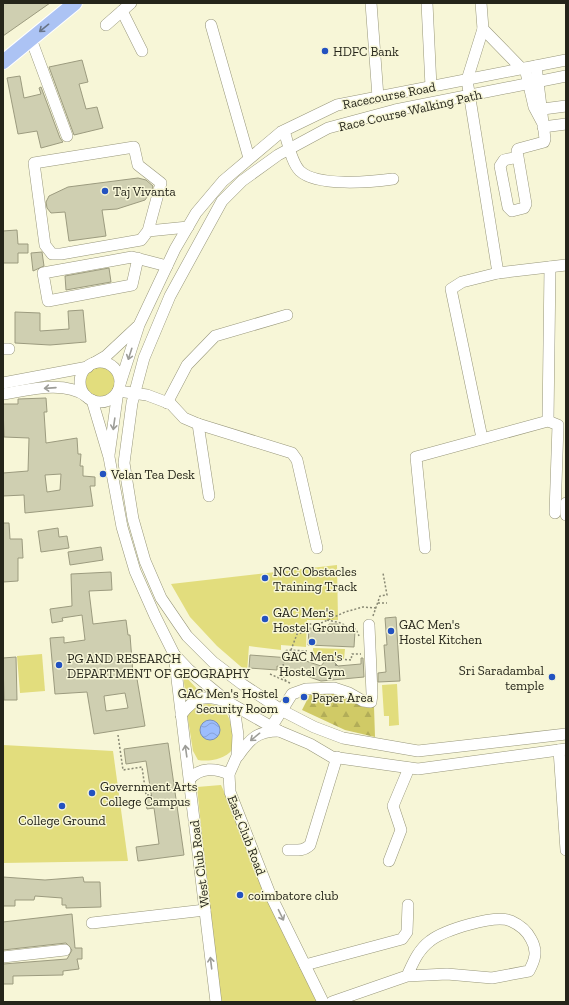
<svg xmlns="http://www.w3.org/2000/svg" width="569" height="1005" viewBox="0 0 569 1005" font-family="'Zilla Slab',serif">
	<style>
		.forest { fill: url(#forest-firs) }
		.green { fill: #e2dd7d }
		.water { fill: url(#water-waves); stroke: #788fb9 }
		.building { fill: #cfcfb1; stroke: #9c9b7f; fill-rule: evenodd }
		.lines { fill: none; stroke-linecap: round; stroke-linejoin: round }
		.minor-casing { stroke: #98977b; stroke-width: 12 }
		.major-casing { stroke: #fff; stroke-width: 16 }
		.path { stroke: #898974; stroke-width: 1.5; stroke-dasharray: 2 2; stroke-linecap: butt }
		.minor { stroke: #fff; stroke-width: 11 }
		.major { stroke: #acc3f4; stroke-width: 14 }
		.oneway { stroke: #687487 }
		.oneway2 { stroke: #9d9d98 }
		.poi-dot { fill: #2352c0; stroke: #f7f6d7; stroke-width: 1.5 }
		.labels { text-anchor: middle; stroke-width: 3; stroke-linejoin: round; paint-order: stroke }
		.poi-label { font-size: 13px; fill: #25251a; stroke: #f7f6d7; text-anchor: start }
		.street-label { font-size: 13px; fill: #25251a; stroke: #f7f6d7 }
	</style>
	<defs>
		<pattern id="forest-firs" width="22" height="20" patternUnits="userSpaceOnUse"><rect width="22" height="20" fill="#d0ca66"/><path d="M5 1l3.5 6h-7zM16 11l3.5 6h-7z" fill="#b2ad58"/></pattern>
		<pattern id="water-waves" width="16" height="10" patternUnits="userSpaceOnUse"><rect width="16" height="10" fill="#9cbdfd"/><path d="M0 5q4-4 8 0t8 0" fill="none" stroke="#86a2d8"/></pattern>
	</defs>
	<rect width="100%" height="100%" fill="#f7f6d7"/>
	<path class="forest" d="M 331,693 L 364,707 L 369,708 L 374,706 L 375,737 L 345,730 L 302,710 L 310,694 Z"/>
	<g class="green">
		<circle cx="100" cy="382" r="16"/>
		<path d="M 337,565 L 338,620 L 307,620 L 306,647 L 281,645 L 281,650 L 249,646 L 247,672 L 217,646 L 190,617 L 171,584 Z"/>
		<path d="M 313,648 L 345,649 L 344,659 L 313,657 Z"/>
		<path d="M 42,654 L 45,691 L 20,693 L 17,656 Z"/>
		<path d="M 183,674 L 200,692 L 186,699 Z"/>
		<path d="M 397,684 L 399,725 L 389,726 L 389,716 L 384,716 L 382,685 Z"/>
		<path d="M 209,704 C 233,707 233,730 232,750 C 225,759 209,762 198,760 L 193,751 L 187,713 L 198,705 Z"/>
		<path d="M 3,745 L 113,751 L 128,861 L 3,863 Z"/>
		<path d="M 221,785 L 322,1002 L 219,1002 L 197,787 Z"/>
	</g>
	<circle class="water" cx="210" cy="730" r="10"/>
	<g class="building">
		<path d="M 3,3 L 50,3 L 3,36 Z"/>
		<path d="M 82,60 L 88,82 L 79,84 L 86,109 L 97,107 L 103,128 L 74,135 L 49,67 Z"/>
		<path d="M 20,76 L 24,98 L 41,94 L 39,88 L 41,87 L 60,138 L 63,142 L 41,148 L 37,131 L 18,134 L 7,78 Z"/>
		<path d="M 138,178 L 146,180 L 153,186 L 152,190 L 145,200 L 117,209 L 102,210 L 106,236 L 69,241 L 65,212 L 51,213 L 47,208 L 46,202 L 49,196 L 68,187 Z"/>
		<path d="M 17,230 L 18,244 L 28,244 L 28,253 L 18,253 L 18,263 L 3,263 L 3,231 Z"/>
		<path d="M 42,252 L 44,266 L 33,271 L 31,253 Z"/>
		<path d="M 109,268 L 111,282 L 66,290 L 65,276 Z"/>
		<path d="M 83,310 L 86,342 L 50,345 L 15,343 L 15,312 L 40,313 L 40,331 L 69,329 L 68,311 Z"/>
		<path d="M 46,398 L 47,412 L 44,412 L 46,443 L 77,438 L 78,454 L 81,454 L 80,466 L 83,466 L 83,476 L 95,477 L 95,486 L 90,486 L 93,506 L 25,513 L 24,495 L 3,496 L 3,473 L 28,471 L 29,438 L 4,437 L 3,404 L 18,404 L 18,399 ZM 61,474 L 60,490 L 47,492 L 45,475 Z"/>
		<path d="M 3,523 L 9,523 L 10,539 L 22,539 L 23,558 L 18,558 L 18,581 L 3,582 Z"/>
		<path d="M 58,528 L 59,537 L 67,536 L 69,548 L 41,552 L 38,531 Z"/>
		<path d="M 101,547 L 103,560 L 70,565 L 68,552 Z"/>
		<path d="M 111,572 L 112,590 L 89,591 L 93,624 L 126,620 L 128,635 L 130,635 L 133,674 L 136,673 L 145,726 L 94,734 L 87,692 L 55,694 L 50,638 L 64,637 L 64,643 L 85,640 L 82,615 L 62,618 L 63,621 L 52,623 L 50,609 L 72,606 L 71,574 ZM 125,693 L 128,708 L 106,711 L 104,696 Z"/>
		<path d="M 396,617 L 400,681 L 378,682 L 378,673 L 386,672 L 384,645 L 387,645 L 385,618 Z"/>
		<path d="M 329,624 L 338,624 L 338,630 L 355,631 L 354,647 L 308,645 L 309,628 L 328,629 Z"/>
		<path d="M 291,652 L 300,654 L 300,659 L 321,666 L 325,661 L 328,661 L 334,662 L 338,666 L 361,664 L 361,658 L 363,658 L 364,677 L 321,681 L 277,666 L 277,670 L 249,668 L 250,655 L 290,658 Z"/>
		<path d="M 16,657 L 17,700 L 4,700 L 3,658 Z"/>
		<path d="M 168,743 L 184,855 L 138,861 L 136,847 L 159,844 L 154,808 L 147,809 L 145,800 L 152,799 L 146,761 L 126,764 L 124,749 Z"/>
		<path d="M 3,877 L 45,880 L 83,877 L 84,882 L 100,882 L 101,907 L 66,908 L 66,905 L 62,905 L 62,898 L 35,896 L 34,900 L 15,900 L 15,906 L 3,906 Z"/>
		<path d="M 72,914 L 75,948 L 82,948 L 82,959 L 77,959 L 79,969 L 63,971 L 63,975 L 13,976 L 13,984 L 3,984 L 3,964 L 67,959 L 72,950 L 66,943 L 3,950 L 3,922 Z"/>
	</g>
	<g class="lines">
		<g class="minor-casing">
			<g id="minor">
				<path d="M 371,3 L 378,97"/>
				<path d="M 427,3 L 431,87"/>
				<path d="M 481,3 L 483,29 L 522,69"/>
				<path d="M 122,11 L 142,51"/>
				<path d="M 106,25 L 131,3"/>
				<path d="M 211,25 L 249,158"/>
				<path d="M 483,29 L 467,80 L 498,273 L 566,265"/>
				<path d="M 31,39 L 67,136"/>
				<path d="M 525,68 L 534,107 L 542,122"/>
				<path d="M 566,76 L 395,110 L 328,128 L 278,155 L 242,181 L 222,201 L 170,296 L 144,358 L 132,403 L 124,463 L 133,519 L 145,561 L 161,598 L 187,636 L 213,662 L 242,684 L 283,711 L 314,727 L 343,738 L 418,751 L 566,734"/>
				<path d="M 543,109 L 566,106"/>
				<path d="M 543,127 L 566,124"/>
				<path d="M 284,131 C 288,142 291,162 300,171 C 317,187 371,182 393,179"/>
				<path d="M 518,157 L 504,160 L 500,166 L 508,207 L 512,211 L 524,208 L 526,204 L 517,151 L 518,149 L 544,142 L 545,139 L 536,66"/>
				<path d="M 148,231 L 161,183 L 138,165 L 134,147 L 34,163 L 45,245 L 52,254 L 61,254 L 141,240 L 148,231 L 188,227"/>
				<path d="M 138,258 L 132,285 L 48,301 L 43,273 L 132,257 L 167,266"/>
				<path d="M 3,349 L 9,349"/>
				<circle cx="100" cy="382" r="20"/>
				<path d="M 94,363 L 106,356 L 137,327"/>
				<path d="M 3,383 L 88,367"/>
				<path d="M 120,384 L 139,325 L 175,249 L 196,213 L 223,181 L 281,132 L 337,105 L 566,60"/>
				<path d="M 3,394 C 28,390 64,380 86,396"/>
				<path d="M 92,400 L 109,457 L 122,527 L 135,571 L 155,616 L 174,654 L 189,670 L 228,702 L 279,731 L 310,744 L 332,757 L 418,769 L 566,749"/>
				<path d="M 167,403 L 187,365 L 215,336 L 287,315"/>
				<path d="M 548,421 L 550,267"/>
				<path d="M 198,424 L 209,496"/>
				<path d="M 482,438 L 451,289 L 462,282 L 498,273"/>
				<path d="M 109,455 L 118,391 L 147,395 L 171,404 L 184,418 L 198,424 L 292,453 L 297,460 L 317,548"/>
				<path d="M 566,503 L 566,515"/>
				<path d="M 425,548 L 416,457 L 548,421 L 558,425 L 555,513"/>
				<path d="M 174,654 L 216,1002"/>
				<path d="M 181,715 C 195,696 206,694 228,702 L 235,714 L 238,735 L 237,756 L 229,774 L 230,792 L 270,894 L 323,1002"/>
				<path d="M 272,726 L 292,694 L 306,689 L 334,688 L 349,693 L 363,701 L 371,702 L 372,694 L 369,625"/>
				<path d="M 559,750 L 566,850"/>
				<path d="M 238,756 C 250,739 257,731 279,731"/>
				<path d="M 190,779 C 200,767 216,768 229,774"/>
				<path d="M 288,850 C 297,850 304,851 310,845 L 337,757"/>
				<path d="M 389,861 L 401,830 L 393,806 L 409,768"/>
				<path d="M 92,923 L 205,910"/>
				<path d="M 3,957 L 65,950"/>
				<path d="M 305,965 L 402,939 L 407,932 L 408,905"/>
				<path d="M 332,1002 L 407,976 L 447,974 L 492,978 L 529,971 C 535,960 538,951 531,939 C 527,931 520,925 511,921 C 495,914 444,930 430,941 C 418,950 413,963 407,976"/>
			</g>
		</g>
		<g class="major-casing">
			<path id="major" d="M 3,62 L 75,3"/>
		</g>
		<g class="path">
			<path d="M 378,603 L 387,603"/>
			<path d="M 373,616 L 380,596 L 387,595 L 383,573"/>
			<path d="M 327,620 L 341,623 L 348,627"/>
			<path d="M 341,630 L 341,627 L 356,629 L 359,636"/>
			<path d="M 291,650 L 297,634 L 301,633 L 304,624 L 319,624 L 345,612 L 363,607 L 376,608"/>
			<path d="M 336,666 L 336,659 L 351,660 L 352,654 L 361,654"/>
			<path d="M 270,674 L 290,683"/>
			<path d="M 286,681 L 282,674 L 285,651 L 288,650 L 307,651"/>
			<path d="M 118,735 L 123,770 L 142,767 L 146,795 L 151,795 L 151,799"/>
		</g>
		<use href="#minor" class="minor"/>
		<use href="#major" class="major"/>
	</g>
	<defs><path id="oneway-shaft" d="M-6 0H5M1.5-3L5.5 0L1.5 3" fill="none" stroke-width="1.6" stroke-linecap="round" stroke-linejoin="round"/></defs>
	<use class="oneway" href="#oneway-shaft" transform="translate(44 28) rotate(141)"/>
	<g class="oneway2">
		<use href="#oneway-shaft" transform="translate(130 354) rotate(108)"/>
		<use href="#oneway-shaft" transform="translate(50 388) rotate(176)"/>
		<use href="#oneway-shaft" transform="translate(114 424) rotate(98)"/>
		<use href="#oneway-shaft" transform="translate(255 737) rotate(141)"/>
		<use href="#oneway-shaft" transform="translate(186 751) rotate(-98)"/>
		<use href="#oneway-shaft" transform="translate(281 915) rotate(64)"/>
		<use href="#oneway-shaft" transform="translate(211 963) rotate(-97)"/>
	</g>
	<g class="poi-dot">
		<circle cx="325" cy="51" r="4"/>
		<circle cx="105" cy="191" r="4"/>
		<circle cx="103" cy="474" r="4"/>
		<circle cx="265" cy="578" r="4"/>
		<circle cx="265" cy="619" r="4"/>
		<circle cx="391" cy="631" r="4"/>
		<circle cx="312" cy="642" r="4"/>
		<circle cx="59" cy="665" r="4"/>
		<circle cx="552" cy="677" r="4"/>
		<circle cx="304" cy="697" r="4"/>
		<circle cx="286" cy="700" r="4"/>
		<circle cx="92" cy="793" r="4"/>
		<circle cx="62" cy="806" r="4"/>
		<circle cx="240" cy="895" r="4"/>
	</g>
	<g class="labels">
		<g class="poi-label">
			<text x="333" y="56">HDFC Bank</text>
			<text x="113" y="196">Taj Vivanta</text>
			<text x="111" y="479">Velan Tea Desk</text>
			<text x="273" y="576">NCC Obstacles<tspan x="273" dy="15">Training Track</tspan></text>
			<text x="273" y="617">GAC Men's<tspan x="273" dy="15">Hostel Ground</tspan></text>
			<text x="399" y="629">GAC Men's<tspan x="399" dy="15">Hostel Kitchen</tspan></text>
			<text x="312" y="661" text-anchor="middle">GAC Men's<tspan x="312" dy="15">Hostel Gym</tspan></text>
			<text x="67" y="663">PG AND RESEARCH<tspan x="67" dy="15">DEPARTMENT OF GEOGRAPHY</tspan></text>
			<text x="544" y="675" text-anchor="end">Sri Saradambal<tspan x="544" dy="15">temple</tspan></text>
			<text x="278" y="698" text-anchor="end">GAC Men's Hostel<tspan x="278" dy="15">Security Room</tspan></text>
			<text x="312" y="702">Paper Area</text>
			<text x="100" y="791">Government Arts<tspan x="100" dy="15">College Campus</tspan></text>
			<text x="62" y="825" text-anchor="middle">College Ground</text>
			<text x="248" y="900">coimbatore club</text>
		</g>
		<g class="street-label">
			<text transform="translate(389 95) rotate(-11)" y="5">Racecourse Road</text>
			<text transform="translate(410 110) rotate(-13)" y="5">Race Course Walking Path</text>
			<text transform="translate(247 835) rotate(69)" y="5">East Club Road</text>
			<text transform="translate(199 864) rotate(-97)" y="5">West Club Road</text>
		</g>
	</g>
	<rect width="569" height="1005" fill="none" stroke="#25251a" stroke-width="8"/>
</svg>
